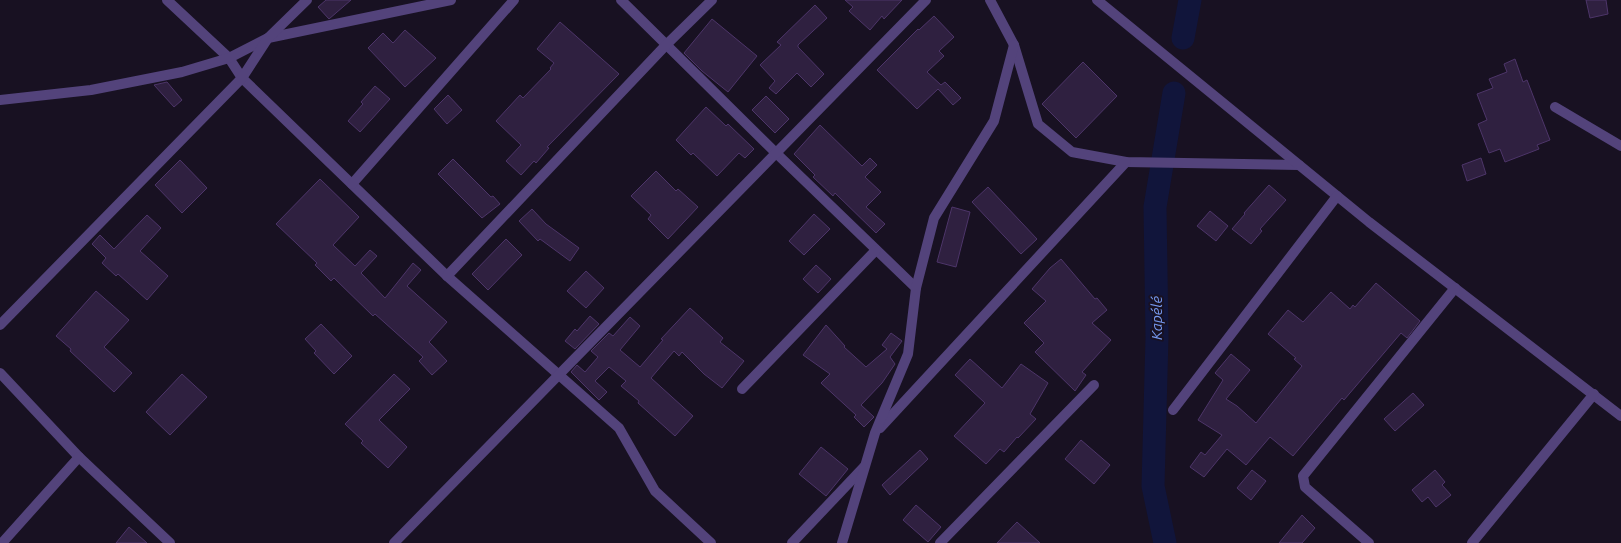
<svg xmlns="http://www.w3.org/2000/svg" width="1621" height="543" viewBox="0 0 1621 543" font-family="Ubuntu,sans-serif">
	<style>
		.lines { fill: none; stroke-linecap: round; stroke-linejoin: round }
		.river { stroke: #11153b; stroke-width: 23 }
		.building { fill: #2f2040; stroke: #4d3569 }
		.minor { stroke: #53437b; stroke-width: 10 }
		.labels { text-anchor: middle; stroke-width: 4; stroke-linejoin: round; paint-order: stroke }
		.water-label { font-size: 15px; font-style: italic; fill: #7496eb; stroke: #181122 }
	</style>
	<rect width="100%" height="100%" fill="#181122"/>
	<g class="lines">
		<g class="river">
			<path d="M 1183,38 L 1190,0"/>
			<path d="M 1165,543 L 1153,486 L 1157,337 L 1155,207 L 1174,93"/>
		</g>
	</g>
	<g class="building">
		<path d="M 326,0 L 351,0 L 329,19 L 318,7 Z"/>
		<path d="M 845,0 L 902,0 L 884,19 L 882,16 L 870,30 L 849,11 L 853,7 Z"/>
		<path d="M 1586,0 L 1606,0 L 1608,14 L 1590,18 Z"/>
		<path d="M 815,5 L 827,18 L 798,45 L 798,47 L 824,74 L 811,87 L 797,73 L 776,94 L 769,88 L 775,81 L 760,65 L 781,45 L 777,42 Z"/>
		<path d="M 934,16 L 954,37 L 939,51 L 944,56 L 927,72 L 941,85 L 945,82 L 961,98 L 953,105 L 938,89 L 917,109 L 877,70 L 918,29 L 919,30 Z"/>
		<path d="M 712,19 L 757,56 L 728,92 L 702,71 L 684,53 Z"/>
		<path d="M 560,22 L 619,74 L 547,147 L 549,148 L 536,163 L 534,161 L 521,175 L 506,161 L 521,145 L 496,121 L 520,95 L 523,98 L 551,69 L 550,68 L 554,63 L 537,49 Z"/>
		<path d="M 405,30 L 436,58 L 405,87 L 368,48 L 383,33 L 393,43 Z"/>
		<path d="M 1515,59 L 1523,82 L 1527,80 L 1550,140 L 1537,145 L 1539,149 L 1505,162 L 1500,149 L 1489,153 L 1478,124 L 1487,120 L 1477,94 L 1493,88 L 1489,79 L 1507,72 L 1504,64 Z"/>
		<path d="M 1083,62 L 1117,96 L 1076,138 L 1042,104 Z"/>
		<path d="M 167,82 L 182,100 L 174,107 L 154,85 Z"/>
		<path d="M 375,86 L 390,99 L 360,132 L 348,121 L 363,104 L 361,102 Z"/>
		<path d="M 448,95 L 462,110 L 447,124 L 434,109 Z"/>
		<path d="M 766,96 L 789,119 L 775,133 L 752,110 Z"/>
		<path d="M 706,107 L 726,126 L 728,124 L 754,149 L 745,158 L 739,153 L 717,176 L 693,153 L 691,155 L 676,140 Z"/>
		<path d="M 820,125 L 862,166 L 870,158 L 877,165 L 865,177 L 881,192 L 866,207 L 885,224 L 876,233 L 835,193 L 833,196 L 813,177 L 815,175 L 794,154 Z"/>
		<path d="M 1481,158 L 1486,174 L 1467,181 L 1462,165 Z"/>
		<path d="M 453,159 L 491,197 L 493,196 L 500,204 L 482,218 L 438,174 Z"/>
		<path d="M 180,160 L 207,188 L 182,213 L 155,185 Z"/>
		<path d="M 656,171 L 676,191 L 678,189 L 698,207 L 668,239 L 648,219 L 651,215 L 631,196 Z"/>
		<path d="M 320,179 L 359,217 L 333,245 L 355,266 L 370,250 L 377,256 L 361,273 L 385,298 L 413,263 L 421,270 L 407,286 L 447,322 L 429,342 L 447,361 L 432,375 L 419,361 L 423,357 L 375,314 L 373,316 L 334,278 L 331,281 L 315,265 L 317,263 L 276,224 Z"/>
		<path d="M 1269,185 L 1286,200 L 1260,229 L 1262,231 L 1251,244 L 1232,229 L 1245,214 L 1244,213 Z"/>
		<path d="M 988,187 L 1037,239 L 1021,254 L 972,202 Z"/>
		<path d="M 952,207 L 970,212 L 956,267 L 937,262 Z"/>
		<path d="M 532,209 L 546,224 L 579,248 L 570,261 L 540,239 L 538,241 L 519,221 Z"/>
		<path d="M 1210,211 L 1228,226 L 1216,241 L 1197,226 Z"/>
		<path d="M 814,214 L 830,229 L 804,255 L 789,241 Z"/>
		<path d="M 147,215 L 161,228 L 140,251 L 168,276 L 147,300 L 118,274 L 116,276 L 102,263 L 106,258 L 92,244 L 100,235 L 114,249 Z"/>
		<path d="M 506,239 L 522,255 L 488,290 L 472,274 Z"/>
		<path d="M 1061,259 L 1095,299 L 1097,298 L 1107,310 L 1092,323 L 1111,340 L 1082,372 L 1086,375 L 1075,391 L 1035,352 L 1044,343 L 1024,323 L 1046,301 L 1032,289 L 1050,268 Z"/>
		<path d="M 816,265 L 831,279 L 818,293 L 803,279 Z"/>
		<path d="M 586,271 L 604,288 L 586,308 L 567,291 Z"/>
		<path d="M 1376,283 L 1420,321 L 1407,338 L 1401,333 L 1344,400 L 1342,398 L 1293,456 L 1270,437 L 1246,465 L 1227,449 L 1204,477 L 1190,467 L 1201,452 L 1205,455 L 1222,435 L 1198,420 L 1223,380 L 1215,373 L 1231,354 L 1250,370 L 1226,399 L 1237,406 L 1256,423 L 1302,366 L 1294,359 L 1296,358 L 1268,334 L 1288,310 L 1303,322 L 1331,292 L 1350,309 L 1353,305 L 1355,307 Z"/>
		<path d="M 96,291 L 129,320 L 104,347 L 132,373 L 114,392 L 70,351 L 71,349 L 56,336 Z"/>
		<path d="M 690,308 L 723,338 L 720,342 L 744,361 L 722,388 L 704,374 L 682,352 L 679,356 L 674,351 L 651,378 L 693,416 L 675,436 L 638,403 L 639,401 L 621,386 L 626,381 L 609,367 L 595,381 L 607,392 L 599,400 L 571,372 L 577,365 L 585,372 L 598,357 L 591,351 L 609,333 L 613,336 L 630,317 L 640,326 L 620,350 L 640,367 L 663,340 L 661,339 Z"/>
		<path d="M 590,316 L 599,324 L 575,349 L 565,341 L 575,329 L 577,331 Z"/>
		<path d="M 321,324 L 352,356 L 334,374 L 314,353 L 316,351 L 305,339 Z"/>
		<path d="M 826,325 L 845,346 L 844,347 L 866,367 L 887,349 L 882,345 L 891,333 L 902,341 L 890,357 L 895,364 L 882,383 L 861,405 L 874,417 L 864,427 L 854,417 L 856,415 L 821,383 L 830,374 L 803,355 Z"/>
		<path d="M 970,359 L 1002,388 L 1021,364 L 1048,383 L 1030,414 L 1036,419 L 1018,438 L 1017,437 L 1004,452 L 1000,449 L 986,464 L 954,436 L 985,403 L 955,375 Z"/>
		<path d="M 182,374 L 207,397 L 170,435 L 146,412 Z"/>
		<path d="M 394,374 L 410,389 L 379,420 L 407,447 L 388,468 L 361,443 L 363,441 L 345,424 Z"/>
		<path d="M 1413,393 L 1424,405 L 1395,431 L 1384,419 Z"/>
		<path d="M 1081,440 L 1110,465 L 1094,484 L 1065,459 Z"/>
		<path d="M 821,447 L 848,469 L 826,496 L 799,474 Z"/>
		<path d="M 920,450 L 928,459 L 890,495 L 882,485 Z"/>
		<path d="M 1252,470 L 1266,481 L 1251,500 L 1237,488 Z"/>
		<path d="M 1435,470 L 1445,482 L 1442,485 L 1451,495 L 1436,507 L 1428,497 L 1422,502 L 1412,490 Z"/>
		<path d="M 916,505 L 941,527 L 928,542 L 903,520 Z"/>
		<path d="M 1302,515 L 1315,528 L 1302,543 L 1279,543 Z"/>
		<path d="M 1017,522 L 1040,543 L 997,543 Z"/>
		<path d="M 129,527 L 147,543 L 116,543 Z"/>
	</g>
	<g class="lines">
		<g class="minor">
			<path d="M 167,0 L 229,58 L 242,78 L 447,276 L 619,428 L 655,491 L 711,543"/>
			<path d="M 621,0 L 776,153 L 916,288"/>
			<path d="M 990,0 L 1014,45 L 1038,124 L 1072,152 L 1126,162 L 1299,165"/>
			<path d="M 1097,0 L 1369,222 L 1621,416"/>
			<path d="M 0,100 L 91,90 L 182,72 L 229,58 L 268,38 L 451,0"/>
			<path d="M 1555,107 L 1621,146"/>
			<path d="M 352,184 L 514,0"/>
			<path d="M 447,276 L 666,45 L 712,0"/>
			<path d="M 0,325 L 242,78 L 268,38 L 307,0"/>
			<path d="M 0,373 L 79,457 L 170,543"/>
			<path d="M 742,389 L 876,250"/>
			<path d="M 1173,410 L 1337,196"/>
			<path d="M 880,428 L 1126,162"/>
			<path d="M 2,543 L 79,457"/>
			<path d="M 394,543 L 926,0"/>
			<path d="M 792,543 L 864,467"/>
			<path d="M 842,543 L 875,433 L 908,354 L 916,288 L 934,218 L 994,121 L 1014,45"/>
			<path d="M 940,543 L 1094,385"/>
			<path d="M 1369,543 L 1305,487 L 1303,476 L 1455,288"/>
			<path d="M 1472,543 L 1594,394"/>
		</g>
	</g>
	<g class="labels">
		<g class="water-label">
			<text transform="translate(1157 318) rotate(-90)" y="5">Kapélé</text>
		</g>
	</g>
</svg>
